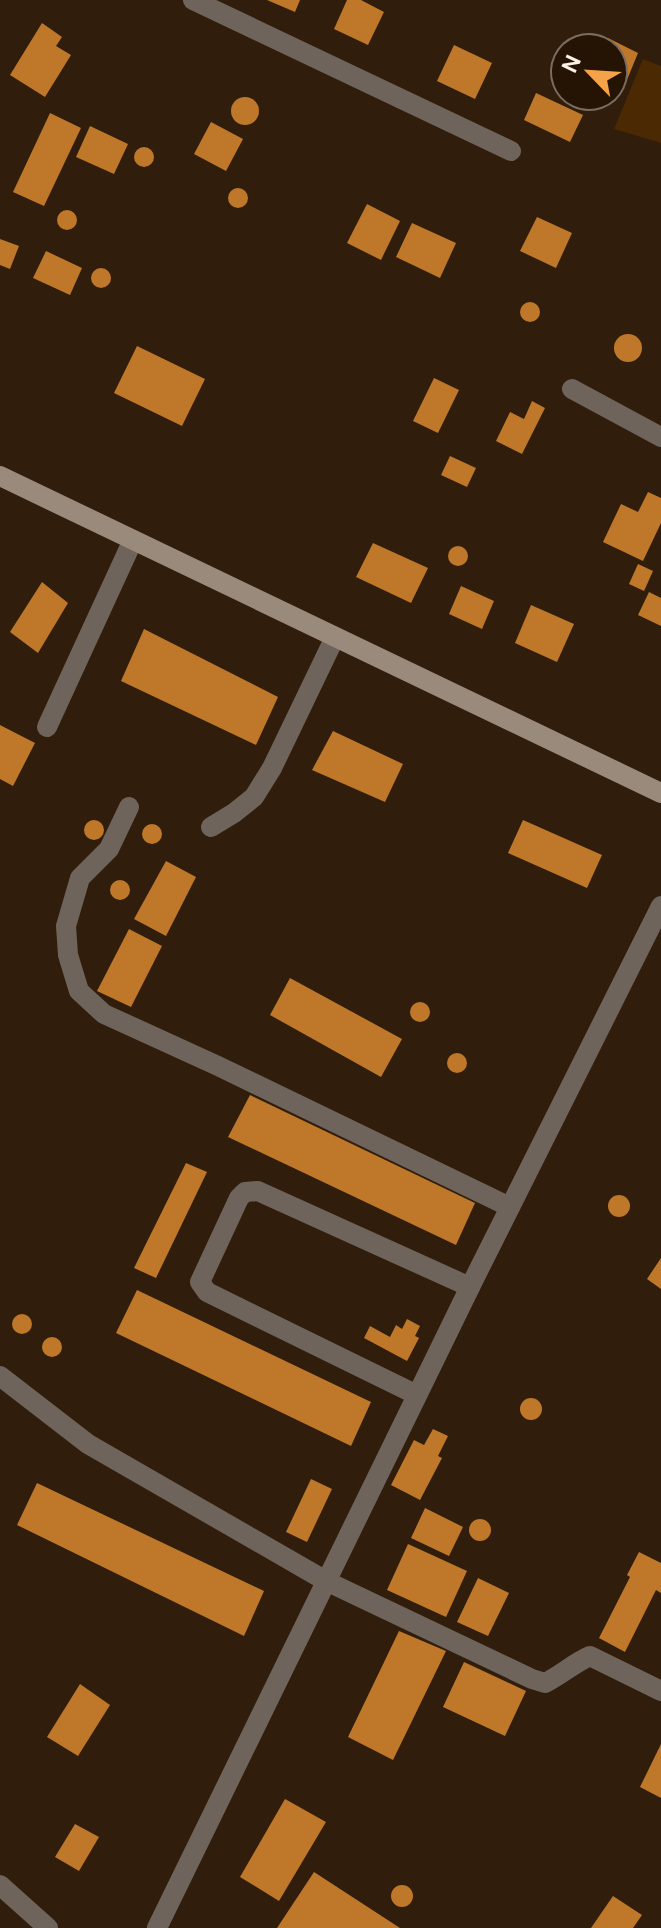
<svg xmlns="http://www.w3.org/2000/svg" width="661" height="1928" viewBox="0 0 661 1928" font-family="'DM Sans',sans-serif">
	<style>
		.green { fill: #4a2903 }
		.building { fill: #bf7829 }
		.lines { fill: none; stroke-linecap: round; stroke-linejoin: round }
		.street { stroke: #6e645b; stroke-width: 20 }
		.secondary { stroke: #9a8a7c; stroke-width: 20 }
	</style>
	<rect width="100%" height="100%" fill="#301d0b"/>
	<path class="green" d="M 643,59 L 661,66 L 661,143 L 614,129 Z"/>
	<g class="building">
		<path d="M 267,0 L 300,0 L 295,12 Z"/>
		<path d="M 347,0 L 361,0 L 384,12 L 368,45 L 334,29 Z"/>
		<path d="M 42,23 L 62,37 L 56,46 L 71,55 L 45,97 L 10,75 Z"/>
		<path d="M 608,38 L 638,53 L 622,92 L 613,88 L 613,48 L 604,48 Z"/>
		<path d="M 454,45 L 492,63 L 475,99 L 437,81 Z"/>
		<path d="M 536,93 L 583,115 L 570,142 L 524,120 Z"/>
		<circle cx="245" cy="111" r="14"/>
		<path d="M 50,113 L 81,128 L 44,206 L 13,192 Z"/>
		<path d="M 211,122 L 243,139 L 226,171 L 194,154 Z"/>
		<path d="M 90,126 L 128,144 L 114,174 L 76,157 Z"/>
		<circle cx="144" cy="157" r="10"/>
		<circle cx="238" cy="198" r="10"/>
		<path d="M 367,204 L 400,221 L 381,260 L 347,243 Z"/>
		<circle cx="67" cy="220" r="10"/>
		<path d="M 537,217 L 572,233 L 556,268 L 520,251 Z"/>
		<path d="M 412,223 L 456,243 L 440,278 L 396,257 Z"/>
		<path d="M 0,239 L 19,246 L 10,269 L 0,265 Z"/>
		<path d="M 46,251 L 82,268 L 70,295 L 33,278 Z"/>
		<circle cx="101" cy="278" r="10"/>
		<circle cx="530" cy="312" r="10"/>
		<circle cx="628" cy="348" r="14"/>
		<path d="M 137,346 L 205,379 L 182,426 L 114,393 Z"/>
		<path d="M 434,378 L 459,390 L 438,433 L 413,421 Z"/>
		<path d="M 532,401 L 545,408 L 522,454 L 496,441 L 510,412 L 524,419 Z"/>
		<path d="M 450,456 L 476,468 L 467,487 L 441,475 Z"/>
		<path d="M 648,492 L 661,498 L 661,523 L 643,561 L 603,542 L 621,504 L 638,512 Z"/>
		<path d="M 373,543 L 428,568 L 411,603 L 356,577 Z"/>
		<circle cx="458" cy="556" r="10"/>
		<path d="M 638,564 L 653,571 L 644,591 L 629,584 Z"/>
		<path d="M 42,582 L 68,603 L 38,653 L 10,632 Z"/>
		<path d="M 461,586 L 494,601 L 482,629 L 449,614 Z"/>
		<path d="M 649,592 L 661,598 L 661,626 L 638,615 Z"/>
		<path d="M 531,605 L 574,624 L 557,662 L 515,643 Z"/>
		<path d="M 144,629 L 278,697 L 256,745 L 121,681 Z"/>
		<path d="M 0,725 L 35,743 L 13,786 L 0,779 Z"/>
		<path d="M 333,731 L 403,764 L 385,802 L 312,770 Z"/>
		<path d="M 523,820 L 602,855 L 587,888 L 508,853 Z"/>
		<circle cx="94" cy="830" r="10"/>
		<circle cx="152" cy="834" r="10"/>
		<path d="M 166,861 L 196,877 L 166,936 L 134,919 Z"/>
		<circle cx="120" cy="890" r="10"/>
		<path d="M 129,929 L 162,946 L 131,1007 L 97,991 Z"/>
		<path d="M 290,978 L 402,1039 L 381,1077 L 270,1015 Z"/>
		<circle cx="420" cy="1012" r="10"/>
		<circle cx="457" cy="1063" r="10"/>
		<path d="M 250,1095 L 475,1203 L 456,1245 L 228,1137 Z"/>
		<path d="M 186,1163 L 207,1172 L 156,1278 L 134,1268 Z"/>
		<circle cx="619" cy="1206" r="11"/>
		<path d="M 661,1258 L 661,1289 L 647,1279 Z"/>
		<path d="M 137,1290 L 371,1402 L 351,1446 L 116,1333 Z"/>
		<circle cx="22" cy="1324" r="10"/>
		<path d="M 407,1319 L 420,1326 L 415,1336 L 419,1338 L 407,1361 L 364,1338 L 370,1326 L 390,1337 L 396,1325 L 402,1329 Z"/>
		<circle cx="52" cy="1347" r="10"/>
		<circle cx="531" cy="1409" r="11"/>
		<path d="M 433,1429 L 448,1436 L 438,1456 L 442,1458 L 420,1500 L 391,1485 L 414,1440 L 424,1445 Z"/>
		<path d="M 311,1479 L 332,1489 L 307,1542 L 286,1532 Z"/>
		<path d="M 37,1483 L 264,1591 L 244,1636 L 17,1525 Z"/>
		<path d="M 425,1508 L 463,1527 L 449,1556 L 411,1538 Z"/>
		<circle cx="480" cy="1530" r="11"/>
		<path d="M 408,1544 L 467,1571 L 446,1617 L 387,1590 Z"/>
		<path d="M 639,1552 L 661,1563 L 661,1593 L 656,1590 L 625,1652 L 599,1638 L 630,1577 L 627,1575 Z"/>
		<path d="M 478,1578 L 509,1593 L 488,1636 L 457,1622 Z"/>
		<path d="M 399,1631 L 446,1651 L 393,1760 L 348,1737 Z"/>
		<path d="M 464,1662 L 526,1691 L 505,1736 L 443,1707 Z"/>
		<path d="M 80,1684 L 110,1705 L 78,1756 L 47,1737 Z"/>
		<path d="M 661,1744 L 661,1798 L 640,1787 Z"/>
		<path d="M 285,1799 L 326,1822 L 279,1901 L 240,1877 Z"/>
		<path d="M 75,1824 L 99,1837 L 79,1871 L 55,1857 Z"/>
		<path d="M 314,1872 L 400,1928 L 277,1928 Z"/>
		<circle cx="402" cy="1896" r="11"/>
		<path d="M 613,1896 L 642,1915 L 633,1928 L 591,1928 Z"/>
	</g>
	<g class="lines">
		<g class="street">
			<path d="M 193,0 L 511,151"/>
			<path d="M 572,389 L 661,437"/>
			<path d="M 47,727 L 133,540"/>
			<path d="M 129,807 L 109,849 L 80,878 L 66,926 L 68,955 L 79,991 L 104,1014 L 218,1066 L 510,1207"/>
			<path d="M 211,827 L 234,813 L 254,797 L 272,768 L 335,637"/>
			<path d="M 0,1376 L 88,1444 L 326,1581 L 532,1679 L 545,1683 C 561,1675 574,1663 590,1656 L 661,1691"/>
			<path d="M 417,1395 L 207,1292 L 200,1282 L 239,1198 L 245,1192 L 258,1191 L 470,1287"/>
			<path d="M 0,1885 L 48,1928"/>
			<path d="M 157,1928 L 470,1287 L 661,906"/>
		</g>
		<path class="secondary" d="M 0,476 L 661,793"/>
	</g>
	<g transform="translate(589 72) rotate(295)"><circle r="38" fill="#251403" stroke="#7b6c5d" stroke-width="2"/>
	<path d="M0-6L14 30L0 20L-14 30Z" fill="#f6a248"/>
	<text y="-12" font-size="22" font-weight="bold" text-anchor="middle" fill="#fdf0e5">N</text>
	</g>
</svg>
